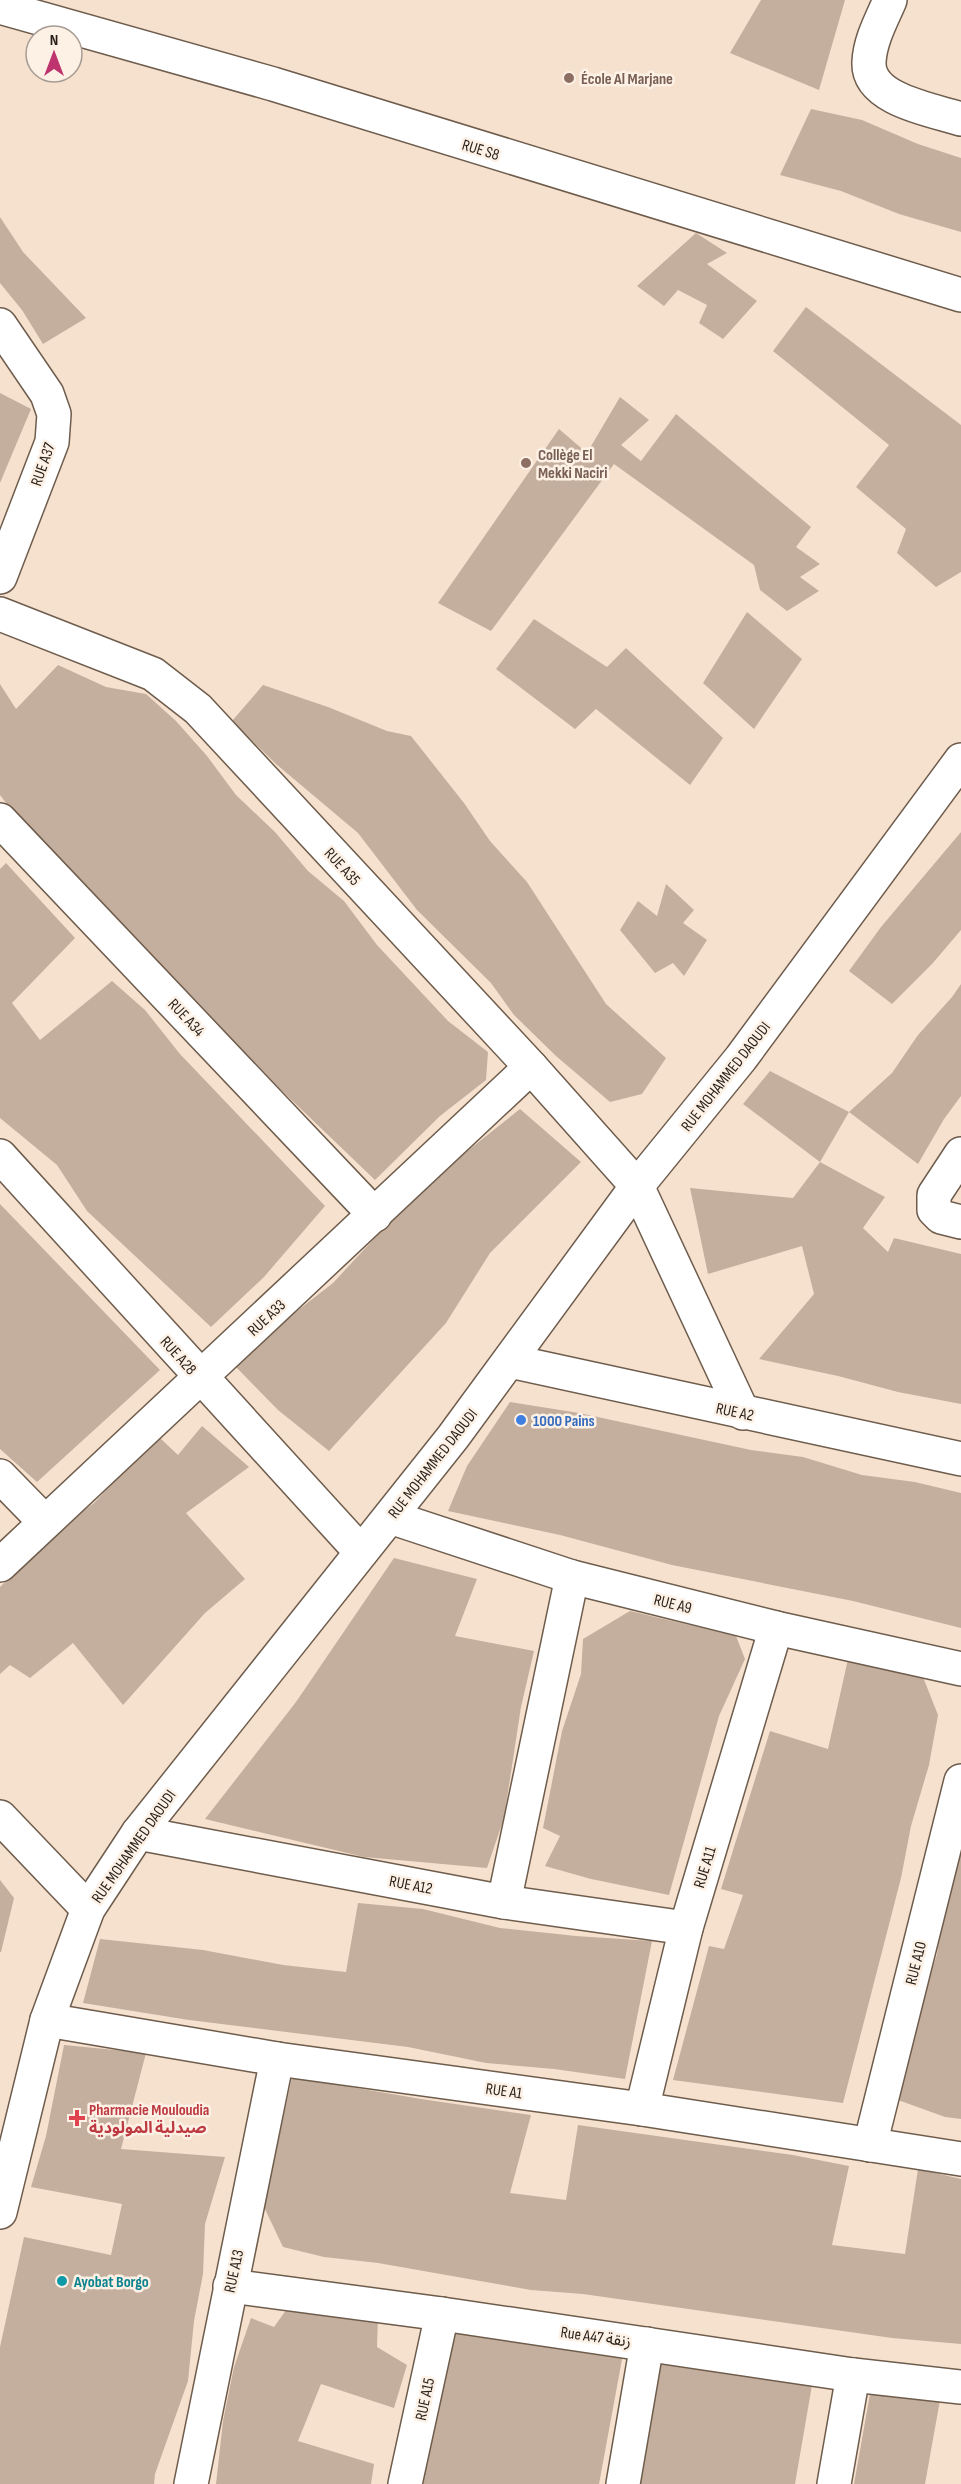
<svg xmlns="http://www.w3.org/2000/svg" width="961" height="2484" viewBox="0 0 961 2484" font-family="'Sofia Sans Condensed','Noto Sans Arabic',sans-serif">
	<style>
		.building { fill: #c4af9e }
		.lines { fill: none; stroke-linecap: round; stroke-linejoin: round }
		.minor-casing { stroke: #6e5c4c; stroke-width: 36 }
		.tertiary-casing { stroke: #6e5c4c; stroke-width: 36 }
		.minor { stroke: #fff; stroke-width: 33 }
		.tertiary { stroke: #fff; stroke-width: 33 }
		.education-dot { fill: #8d6e63; stroke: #fdf0e5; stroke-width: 2 }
		.shop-dot { fill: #3f7fe0; stroke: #fdf0e5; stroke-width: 2 }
		.health-dot { fill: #e0444e; stroke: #fdf0e5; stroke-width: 2 }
		.culture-dot { fill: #0f9aa8; stroke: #fdf0e5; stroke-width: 2 }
		.labels { text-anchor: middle; stroke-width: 5; stroke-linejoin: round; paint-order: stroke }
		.education-label { font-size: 16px; font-weight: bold; fill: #785e54; stroke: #fdf0e5; text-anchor: start }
		.street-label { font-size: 16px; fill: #271f19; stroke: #fdf0e5 }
		.shop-label { font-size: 16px; font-weight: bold; fill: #366cbe; stroke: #fdf0e5; text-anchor: start }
		.health-label { font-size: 16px; font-weight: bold; fill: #be3a42; stroke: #fdf0e5; text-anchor: start }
		.culture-label { font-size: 16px; font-weight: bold; fill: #0d838f; stroke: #fdf0e5; text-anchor: start }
	</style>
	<rect width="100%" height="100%" fill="#f6e1cf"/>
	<g class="building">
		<path d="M 761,0 L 845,0 L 819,90 L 730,53 Z"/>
		<path d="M 811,109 L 862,120 L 918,144 L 961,158 L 961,232 L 899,214 L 841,191 L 780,175 Z"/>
		<path d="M 0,217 L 23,252 L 86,318 L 43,344 L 22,310 L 0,283 Z"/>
		<path d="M 696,233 L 727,253 L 707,264 L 757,301 L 723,339 L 699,323 L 707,305 L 678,290 L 664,306 L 637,286 Z"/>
		<path d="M 806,307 L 961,425 L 961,572 L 936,587 L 897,553 L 906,529 L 856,487 L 889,445 L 773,351 Z"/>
		<path d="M 0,393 L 31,409 L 0,483 Z"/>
		<path d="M 620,397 L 649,420 L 621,445 L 641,461 L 676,414 L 811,527 L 796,547 L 820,564 L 800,577 L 819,591 L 787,611 L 760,590 L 754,565 L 614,464 L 491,631 L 438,603 L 559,429 L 587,453 Z"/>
		<path d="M 747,612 L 802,659 L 754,729 L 703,683 Z"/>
		<path d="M 534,619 L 607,667 L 626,648 L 723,738 L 690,785 L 596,709 L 575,729 L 496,669 Z"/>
		<path d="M 58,665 L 106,687 L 146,694 L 176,721 L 207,756 L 236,795 L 275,832 L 308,871 L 344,901 L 377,945 L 448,1021 L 488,1052 L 486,1080 L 440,1116 L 375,1180 L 252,1062 L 81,880 L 31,836 L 0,795 L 0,684 L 16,709 Z"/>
		<path d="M 263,685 L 328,707 L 387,731 L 411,736 L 464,803 L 490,841 L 527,882 L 606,1004 L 666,1058 L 642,1094 L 610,1102 L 556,1056 L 514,1015 L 491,983 L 417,910 L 358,833 L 276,764 L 232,721 Z"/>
		<path d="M 961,832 L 961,930 L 932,964 L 892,1004 L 849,971 L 881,927 Z"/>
		<path d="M 6,863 L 75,938 L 12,1003 L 40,1040 L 112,981 L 145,1010 L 180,1054 L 325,1206 L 264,1277 L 211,1327 L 87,1211 L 57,1165 L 0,1118 L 0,869 Z"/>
		<path d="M 666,884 L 694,910 L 683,923 L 707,940 L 684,976 L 673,963 L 655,973 L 620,930 L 638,901 L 657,916 Z"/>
		<path d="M 961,984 L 961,1096 L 944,1119 L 918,1164 L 849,1112 L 892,1073 L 918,1035 L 952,997 Z"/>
		<path d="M 770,1071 L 849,1112 L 820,1162 L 743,1104 Z"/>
		<path d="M 520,1109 L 581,1162 L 490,1253 L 446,1323 L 329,1451 L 278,1410 L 236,1367 L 279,1325 L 333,1283 L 421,1188 Z"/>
		<path d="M 820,1162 L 885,1197 L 863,1228 L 888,1252 L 894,1238 L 961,1254 L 961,1404 L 898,1392 L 838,1376 L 759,1359 L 814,1294 L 802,1246 L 708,1274 L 690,1188 L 793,1198 Z"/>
		<path d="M 0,1204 L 160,1370 L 37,1482 L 0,1449 Z"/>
		<path d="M 510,1402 L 579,1413 L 751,1450 L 803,1457 L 862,1475 L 915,1482 L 961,1493 L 961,1628 L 853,1601 L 672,1565 L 560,1535 L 448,1511 L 467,1466 Z"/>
		<path d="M 202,1426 L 249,1467 L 186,1513 L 245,1579 L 205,1613 L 123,1705 L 73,1643 L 30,1678 L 10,1665 L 0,1674 L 0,1587 L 54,1533 L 94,1503 L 132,1463 L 160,1438 L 178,1455 Z"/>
		<path d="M 394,1558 L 477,1579 L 455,1636 L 534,1651 L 521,1707 L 504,1818 L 487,1868 L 364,1857 L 205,1819 L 296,1702 Z"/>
		<path d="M 630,1611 L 736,1636 L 745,1659 L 719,1716 L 669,1895 L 591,1879 L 545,1866 L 560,1836 L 543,1828 L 562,1731 L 581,1674 L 583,1639 Z"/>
		<path d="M 848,1659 L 921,1672 L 938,1715 L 929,1765 L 911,1826 L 901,1878 L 843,2103 L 673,2080 L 709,1946 L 724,1949 L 743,1895 L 721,1889 L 770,1731 L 828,1749 Z"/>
		<path d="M 961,1850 L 961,2119 L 945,2117 L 898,2100 L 921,2005 L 937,1954 L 946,1890 Z"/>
		<path d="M 0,1880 L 14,1898 L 1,1952 L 0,1952 Z"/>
		<path d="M 358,1903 L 423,1909 L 500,1928 L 576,1936 L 652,1941 L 625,2079 L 554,2069 L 486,2063 L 408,2047 L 189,2020 L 83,2003 L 100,1939 L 203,1950 L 283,1965 L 346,1972 Z"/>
		<path d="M 64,2045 L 146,2053 L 121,2149 L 225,2157 L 205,2224 L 203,2274 L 194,2321 L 188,2381 L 155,2474 L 154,2484 L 0,2484 L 0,2347 L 24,2237 L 111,2255 L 122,2204 L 31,2187 L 46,2136 Z"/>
		<path d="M 292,2077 L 421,2099 L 531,2115 L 510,2193 L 566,2200 L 578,2125 L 793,2155 L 849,2166 L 832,2245 L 905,2254 L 918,2169 L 961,2179 L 961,2344 L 892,2338 L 583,2294 L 531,2290 L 378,2263 L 324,2257 L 283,2247 L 264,2207 Z"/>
		<path d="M 289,2306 L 378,2316 L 377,2347 L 407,2365 L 394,2408 L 321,2384 L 298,2441 L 374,2464 L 371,2484 L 216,2484 L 223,2421 L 234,2367 L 251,2318 L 274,2327 Z"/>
		<path d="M 451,2323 L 623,2354 L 599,2484 L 422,2484 Z"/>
		<path d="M 659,2359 L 812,2385 L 795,2484 L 638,2484 Z"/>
		<path d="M 871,2388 L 940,2400 L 925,2484 L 854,2484 Z"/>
	</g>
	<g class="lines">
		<g class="minor-casing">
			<g id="minor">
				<path d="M 890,0 C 882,19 870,40 869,62 C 867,100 933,110 961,119"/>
				<path d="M 0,325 L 47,394 L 54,414 L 52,442 L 0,577"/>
				<path d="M 0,614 L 153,674 L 198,709 L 531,1067 L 637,1186 L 743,1413"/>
				<path d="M 0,820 L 375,1215"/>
				<path d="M 961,1154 L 934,1195 L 934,1210 L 941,1217 L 961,1222"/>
				<path d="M 0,1156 L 361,1552"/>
				<path d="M 510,1361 L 961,1459"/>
				<path d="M 0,1476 L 45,1522"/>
				<path d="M 390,1517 L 572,1577 L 776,1628 L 961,1669"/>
				<path d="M 0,1565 L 531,1067"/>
				<path d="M 0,1817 L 88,1909"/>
				<path d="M 138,1833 L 504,1902 L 686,1928"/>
				<path d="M 504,1902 L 572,1577"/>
				<path d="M 47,2020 L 277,2059 L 642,2109 L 961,2159"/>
				<path d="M 642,2109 L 686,1928 L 776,1628"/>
				<path d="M 870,2145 L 961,1781"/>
				<path d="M 0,2212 L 47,2020 L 88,1909 L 138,1833 L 453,1437 L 637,1186 L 741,1058 L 961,760"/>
				<path d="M 230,2286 L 442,2314 L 853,2375 L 961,2387"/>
				<path d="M 191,2484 L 277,2059"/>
				<path d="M 405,2484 L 442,2314"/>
				<path d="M 623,2484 L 647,2344"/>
				<path d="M 834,2484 L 853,2375"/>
			</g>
		</g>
		<g class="tertiary-casing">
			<path id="tertiary" d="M 0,7 L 273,84 L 961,295"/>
		</g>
		<use href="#minor" class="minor"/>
		<use href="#tertiary" class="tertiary"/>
	</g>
	<g class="education-dot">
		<circle cx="569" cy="78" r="6"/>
		<circle cx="526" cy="463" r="6"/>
	</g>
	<circle class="shop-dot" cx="521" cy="1420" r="6"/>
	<path class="health-dot" d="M74 2109h6v6h6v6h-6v6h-6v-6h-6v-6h6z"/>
	<circle class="culture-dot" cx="62" cy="2281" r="6"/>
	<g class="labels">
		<g class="education-label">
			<text x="581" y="84">École Al Marjane</text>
			<text x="538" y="460">Collège El<tspan x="538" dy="18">Mekki Naciri</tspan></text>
		</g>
		<g class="street-label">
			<text transform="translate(481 149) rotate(17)" y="6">RUE S8</text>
			<text transform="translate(42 464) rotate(-71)" y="6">RUE A37</text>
			<text transform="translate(343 866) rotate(47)" y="6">RUE A35</text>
			<text transform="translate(187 1017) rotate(47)" y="6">RUE A34</text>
			<text transform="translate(725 1076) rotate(-52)" y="6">RUE MOHAMMED DAOUDI</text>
			<text transform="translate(266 1317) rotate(-43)" y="6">RUE A33</text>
			<text transform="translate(179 1355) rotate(48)" y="6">RUE A28</text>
			<text transform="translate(735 1411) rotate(12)" y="6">RUE A2</text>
			<text transform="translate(432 1463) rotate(-52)" y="6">RUE MOHAMMED DAOUDI</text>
			<text transform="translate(673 1603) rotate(14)" y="6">RUE A9</text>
			<text transform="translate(133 1846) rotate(-55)" y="6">RUE MOHAMMED DAOUDI</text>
			<text transform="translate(704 1867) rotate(-73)" y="6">RUE A11</text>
			<text transform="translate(411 1884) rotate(11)" y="6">RUE A12</text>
			<text transform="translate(915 1963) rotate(-76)" y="6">RUE A10</text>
			<text transform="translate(504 2090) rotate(8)" y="6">RUE A1</text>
			<text transform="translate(233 2271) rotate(-78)" y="6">RUE A13</text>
			<text transform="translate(596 2336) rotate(8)" y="6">Rue A47 زنقة</text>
			<text transform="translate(424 2399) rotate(-78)" y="6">RUE A15</text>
		</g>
		<g class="shop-label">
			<text x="533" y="1426">1000 Pains</text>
		</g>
		<g class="health-label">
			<text x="89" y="2115">Pharmacie Mouloudia<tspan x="89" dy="18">صيدلية المولودية</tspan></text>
		</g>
		<g class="culture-label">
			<text x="74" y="2287">Ayobat Borgo</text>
		</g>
	</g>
	<g transform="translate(54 54)"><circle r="28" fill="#fdf0e5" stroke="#a79c93" stroke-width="1.5"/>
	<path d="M0-4.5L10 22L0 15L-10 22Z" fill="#bd346f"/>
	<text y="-9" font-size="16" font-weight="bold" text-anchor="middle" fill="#271f19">N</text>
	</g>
</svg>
